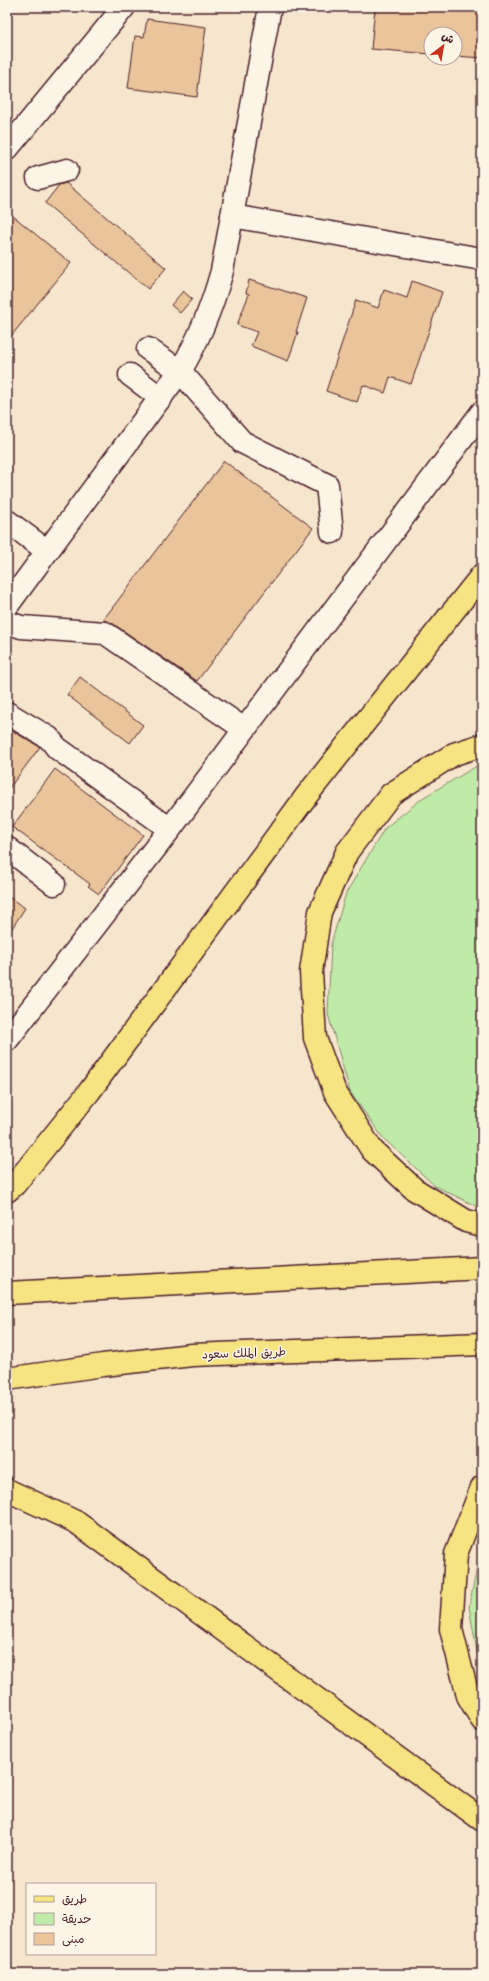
<svg xmlns="http://www.w3.org/2000/svg" width="489" height="1981" viewBox="0 0 489 1981" font-family="'Playpen Sans','Playpen Sans Arabic',sans-serif">
	<style>
		.green { fill: #bfeba8; stroke: #84856a }
		.building { fill: #eac49a; stroke: #4a1f2b }
		.lines { fill: none; stroke-linecap: round; stroke-linejoin: round }
		.minor-casing { stroke: #4a1f2b; stroke-width: 25 }
		.major-casing { stroke: #4a1f2b; stroke-width: 25 }
		.highway-casing { stroke: #4a1f2b; stroke-width: 25 }
		.minor { stroke: #fcf5e5; stroke-width: 22 }
		.major { stroke: #f6e381; stroke-width: 22 }
		.highway { stroke: #f6e381; stroke-width: 22 }
		.labels { text-anchor: middle; stroke-width: 3; stroke-linejoin: round; paint-order: stroke }
		.street-label { font-size: 12px; fill: #4a1f2b; stroke: #fcf5e5 }
	</style>
	<rect width="100%" height="100%" fill="#f7e6ce"/>
	<filter id="ink" filterUnits="userSpaceOnUse"><feTurbulence type="fractalNoise" baseFrequency=".025" numOctaves="2"/><feDisplacementMap in="SourceGraphic" scale="8" xChannelSelector="R" yChannelSelector="G"/><feConvolveMatrix kernelMatrix="1 2 1 2 8 2 1 2 1" color-interpolation-filters="sRGB"/></filter>
	<g filter="url(#ink)">
		<g class="green">
			<path d="M 482,763 L 482,1209 L 435,1186 L 383,1138 L 350,1092 L 328,1014 L 331,944 L 346,893 L 385,828 L 424,797 Z"/>
			<path d="M 482,1543 L 482,1679 L 469,1607 Z"/>
		</g>
		<g class="building">
			<path d="M 375,7 L 482,7 L 482,58 L 455,56 L 455,34 L 431,34 L 431,54 L 371,49 Z"/>
			<path d="M 147,19 L 206,27 L 197,97 L 128,88 L 135,36 L 144,37 Z"/>
			<path d="M 66,183 L 166,268 L 148,289 L 45,203 L 59,185 Z"/>
			<path d="M 7,211 L 71,263 L 7,341 Z"/>
			<path d="M 249,280 L 307,298 L 296,332 L 298,332 L 288,361 L 251,346 L 257,332 L 237,325 L 249,294 L 246,293 Z"/>
			<path d="M 412,281 L 442,292 L 411,384 L 390,377 L 385,393 L 363,385 L 357,402 L 326,391 L 356,300 L 378,308 L 384,290 L 407,298 Z"/>
			<path d="M 183,291 L 192,299 L 180,313 L 171,305 Z"/>
			<path d="M 224,461 L 313,528 L 197,681 L 112,623 L 103,620 Z"/>
			<path d="M 80,677 L 143,725 L 130,743 L 67,695 Z"/>
			<path d="M 7,728 L 40,747 L 7,791 Z"/>
			<path d="M 55,769 L 143,835 L 99,894 L 88,886 L 90,884 L 12,827 Z"/>
			<path d="M 7,896 L 25,908 L 7,936 Z"/>
		</g>
		<g class="lines">
			<g class="minor-casing">
				<g id="minor">
					<path d="M 7,149 L 124,7"/>
					<path d="M 38,178 L 67,170"/>
					<path d="M 232,216 L 482,259"/>
					<path d="M 148,349 L 180,371 L 242,442 L 327,485 L 332,532"/>
					<path d="M 130,375 L 161,398"/>
					<path d="M 7,521 L 47,551"/>
					<path d="M 7,606 L 180,371 C 199,340 212,307 222,271 L 270,7"/>
					<path d="M 7,622 L 21,627 L 105,633 L 244,729"/>
					<path d="M 7,713 L 49,738 L 57,748 L 170,829"/>
					<path d="M 7,848 L 54,884"/>
					<path d="M 7,1040 L 170,829 L 482,412"/>
				</g>
			</g>
			<g class="major-casing">
				<g id="major">
					<path d="M 7,1293 L 482,1268"/>
					<path d="M 7,1379 L 103,1365 L 192,1355 L 482,1344"/>
				</g>
			</g>
			<g class="highway-casing">
				<g id="highway">
					<path d="M 482,745 L 454,754 L 391,794 L 347,852 L 320,912 L 311,972 L 315,1038 L 335,1092 L 372,1150 L 414,1189 L 466,1221 L 482,1225"/>
					<path d="M 7,1191 L 15,1184 L 89,1092 L 307,795 L 482,575"/>
					<path d="M 482,1487 L 456,1554 L 451,1629 L 468,1696 L 482,1720"/>
					<path d="M 7,1490 L 76,1522 L 482,1820"/>
				</g>
			</g>
			<use href="#minor" class="minor"/>
			<use href="#major" class="major"/>
			<use href="#highway" class="highway"/>
		</g>
	</g>
	<g class="labels">
		<g class="street-label">
			<text transform="translate(244 1353) rotate(-2)" y="4">طريق الملك سعود</text>
		</g>
	</g>
	<rect width="489" height="1981" fill="none" stroke="#fcf5e5" stroke-width="24"/>
	<rect x="12" y="12" width="465" height="1957" fill="none" stroke="#4a1f2b" stroke-width="1.5" filter="url(#ink)"/>
	<rect x="26" y="1883" width="130" height="72" fill="#fcf5e5" stroke="#b59f9b"/>
	<rect x="34" y="1896" width="20" height="6" fill="#f6e381" stroke="#b59f9b"/>
	<text x="62" y="1903" font-size="12" fill="#4a1f2b">طريق</text>
	<rect x="34" y="1913" width="20" height="12" fill="#bfeba8" stroke="#b59f9b"/>
	<text x="62" y="1923" font-size="12" fill="#4a1f2b">حديقة</text>
	<rect x="34" y="1933" width="20" height="12" fill="#eac49a" stroke="#b59f9b"/>
	<text x="62" y="1943" font-size="12" fill="#4a1f2b">مبنى</text>
	<g transform="translate(443 46) rotate(31)"><circle r="19" fill="#fcf5e5" stroke="#b59f9b"/>
	<path d="M0-3L7 15L0 10L-7 15Z" fill="#c8321e"/>
	<text y="-6" font-size="11" font-weight="bold" text-anchor="middle" fill="#4a1f2b">ش</text>
	</g>
</svg>
